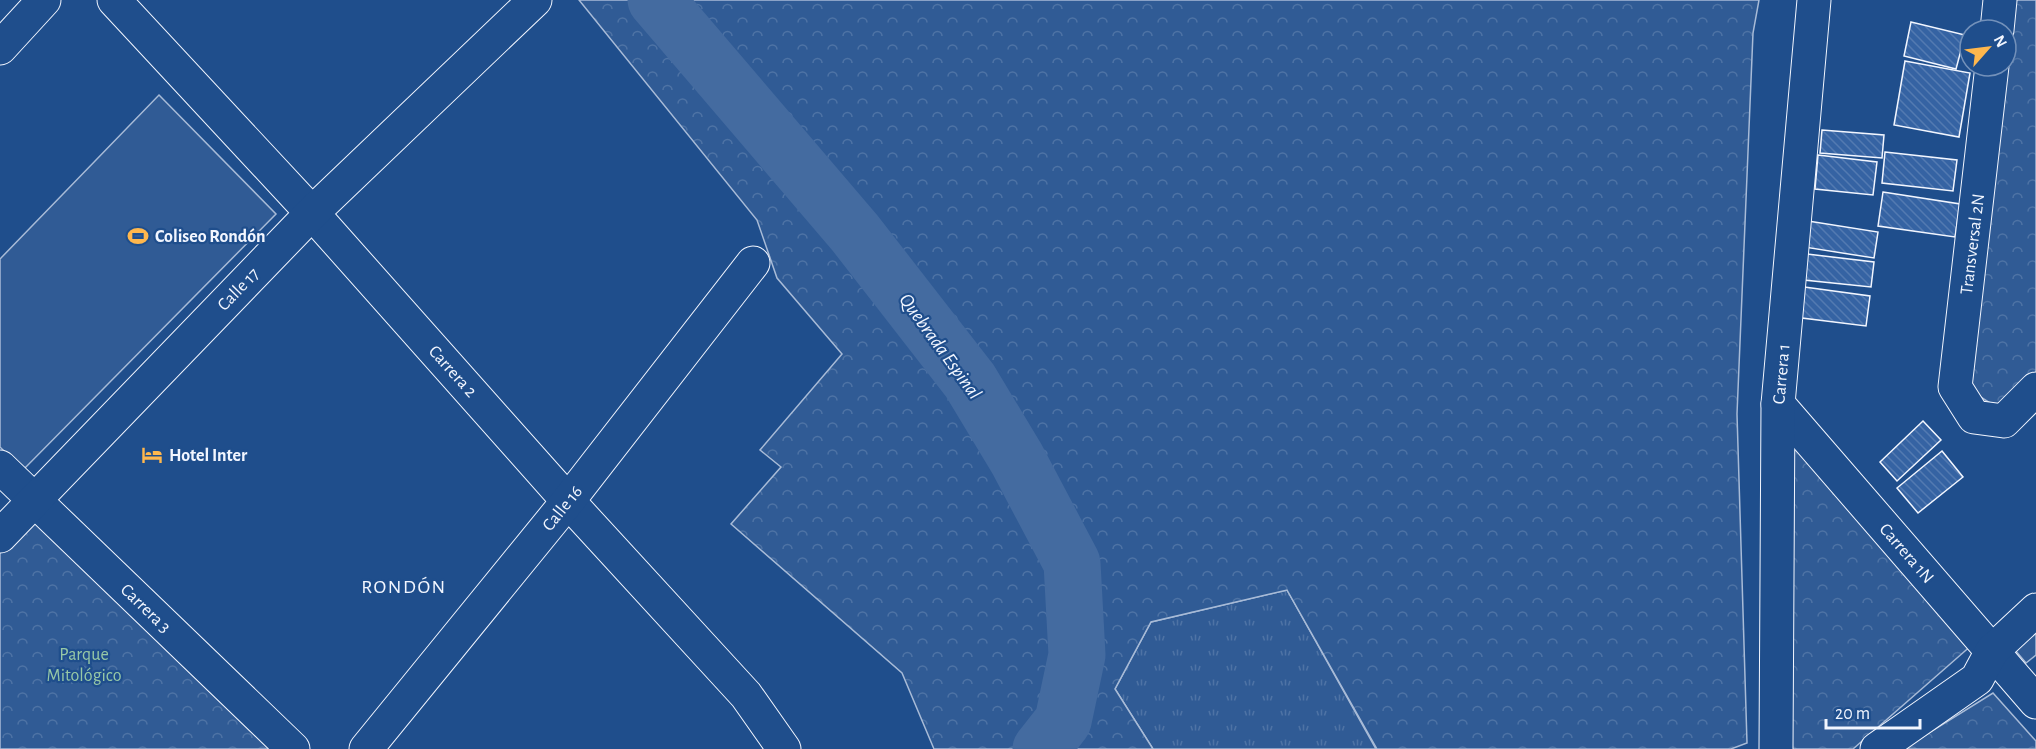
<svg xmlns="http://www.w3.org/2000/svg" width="2036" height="749" viewBox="0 0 2036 749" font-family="'Alegreya Sans',sans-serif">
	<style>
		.grass { fill: url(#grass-tufts); stroke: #a8bbd7; stroke-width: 1.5 }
		.forest { fill: url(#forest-crowns); stroke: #a8bbd7; stroke-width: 1.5 }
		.built { fill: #305b95; stroke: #a8bbd7; stroke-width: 1.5 }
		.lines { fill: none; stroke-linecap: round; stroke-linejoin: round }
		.river { stroke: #446ba0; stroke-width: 57 }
		.building { fill: url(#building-back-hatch); stroke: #f2f6ff; stroke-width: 1.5 }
		.minor-casing { stroke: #f2f6ff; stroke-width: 35 }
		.minor { stroke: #1f4e8c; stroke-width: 33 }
		.labels { text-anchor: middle; stroke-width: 4.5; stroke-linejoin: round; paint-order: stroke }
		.poi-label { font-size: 18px; font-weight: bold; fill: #f2f6ff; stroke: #1f4e8c; text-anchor: start }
		.street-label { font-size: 18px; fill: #f2f6ff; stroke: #1f4e8c }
		.park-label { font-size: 18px; fill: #97c8a6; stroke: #1f4e8c }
		.water-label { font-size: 20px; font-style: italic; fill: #f2f6ff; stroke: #1f4e8c }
		.neighbourhood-label { font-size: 20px; letter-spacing: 1.5px; fill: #f2f6ff; stroke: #1f4e8c }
	</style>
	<defs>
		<pattern id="grass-tufts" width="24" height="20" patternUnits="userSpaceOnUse" patternTransform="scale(1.5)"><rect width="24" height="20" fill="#305b95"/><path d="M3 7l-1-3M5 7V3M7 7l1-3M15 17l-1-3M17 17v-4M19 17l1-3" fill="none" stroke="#4e73a5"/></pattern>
		<pattern id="forest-crowns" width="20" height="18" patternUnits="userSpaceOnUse" patternTransform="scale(1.5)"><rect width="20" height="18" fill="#305b95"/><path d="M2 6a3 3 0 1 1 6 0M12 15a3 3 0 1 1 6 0" fill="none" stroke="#4e73a5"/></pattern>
		<pattern id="building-back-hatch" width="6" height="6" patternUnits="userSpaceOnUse" patternTransform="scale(1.5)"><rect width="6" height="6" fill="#3563a3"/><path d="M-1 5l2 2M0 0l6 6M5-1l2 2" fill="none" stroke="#537ab1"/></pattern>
	</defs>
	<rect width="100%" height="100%" fill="#1f4e8c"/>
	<g class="grass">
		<path d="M 1287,590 L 1376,749 L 1153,749 L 1115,689 L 1151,622 Z"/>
		<path d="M 2036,621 L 2036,655 L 2026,663 L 2009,643 Z"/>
	</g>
	<g class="forest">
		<path d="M 579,0 L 1759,0 L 1753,33 L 1737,414 L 1747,743 L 1731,749 L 1377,749 L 1287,590 L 1151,622 L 1115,689 L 1153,749 L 934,749 L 902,673 L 731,524 L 781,467 L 760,450 L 842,354 L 777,278 L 757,220 Z"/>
		<path d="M 2006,0 L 2036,0 L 2036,373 L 2001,410 L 1968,389 L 2006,66 Z"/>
		<path d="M 1794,436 L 1973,644 L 1853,749 L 1792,749 Z"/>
		<path d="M 41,507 L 293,749 L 0,749 L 0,547 Z"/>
		<path d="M 1993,693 L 2036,741 L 2036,749 L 1903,749 Z"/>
	</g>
	<path class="built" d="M 159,95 L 276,214 L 23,470 L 0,447 L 0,259 Z"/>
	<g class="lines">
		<path class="river" d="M 656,0 L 855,233 L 970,381 L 1017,459 L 1072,563 L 1077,655 L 1063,721 L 1041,749"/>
	</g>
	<g class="building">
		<path d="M 1911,22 L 1965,35 L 1956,69 L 1904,56 Z"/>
		<path d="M 1905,61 L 1970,73 L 1959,137 L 1894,125 Z"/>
		<path d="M 1822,130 L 1884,135 L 1882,158 L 1820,153 Z"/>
		<path d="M 1885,152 L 1957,160 L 1953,191 L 1882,183 Z"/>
		<path d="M 1818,155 L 1877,162 L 1873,195 L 1815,189 Z"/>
		<path d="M 1883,192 L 1960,204 L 1955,237 L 1878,226 Z"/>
		<path d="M 1808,221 L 1878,232 L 1874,258 L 1804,247 Z"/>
		<path d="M 1807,254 L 1874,262 L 1871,287 L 1804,280 Z"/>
		<path d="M 1797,286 L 1870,296 L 1866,326 L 1794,317 Z"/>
		<path d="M 1923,421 L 1941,440 L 1897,481 L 1880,462 Z"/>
		<path d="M 1942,451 L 1963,477 L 1918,513 L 1897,488 Z"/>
	</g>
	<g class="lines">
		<g class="minor-casing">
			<g id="minor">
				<path d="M 114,0 L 312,213 L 568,501 L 746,695 L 784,749"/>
				<path d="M 1997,30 L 2000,0"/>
				<path d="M 0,48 L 44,0"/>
				<path d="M 1992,66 L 1955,387 L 1974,417 L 2004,421 L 2036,389"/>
				<path d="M 1778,404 L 2036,702"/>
				<path d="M 0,467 L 293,749"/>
				<path d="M 0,536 L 312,213 L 535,0"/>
				<path d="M 366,749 L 568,501 L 753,263"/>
				<path d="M 1776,749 L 1778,404 L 1814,0"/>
				<path d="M 1877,749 L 1977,679 L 1992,651 L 2036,610"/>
			</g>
		</g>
		<use href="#minor" class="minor"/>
	</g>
	<defs>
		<g id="stadium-bare" transform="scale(1.62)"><path d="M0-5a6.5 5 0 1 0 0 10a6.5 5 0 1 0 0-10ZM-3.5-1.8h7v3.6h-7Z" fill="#ffb74d" stroke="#1f4e8c" stroke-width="2.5" paint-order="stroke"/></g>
		<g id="hotel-bare" transform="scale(1.62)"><path d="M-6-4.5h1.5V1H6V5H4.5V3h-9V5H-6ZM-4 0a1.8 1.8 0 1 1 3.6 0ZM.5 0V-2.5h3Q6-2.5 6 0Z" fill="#ffb74d" stroke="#1f4e8c" stroke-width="2.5" paint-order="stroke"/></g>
	</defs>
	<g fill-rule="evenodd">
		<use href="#stadium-bare" x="138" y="236"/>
		<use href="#hotel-bare" x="152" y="455"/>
	</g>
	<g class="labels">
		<g class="poi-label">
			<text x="155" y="242">Coliseo Rondón</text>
			<text x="169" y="461">Hotel Inter</text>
		</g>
		<g class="street-label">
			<text transform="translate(1972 244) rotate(-83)" y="6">Transversal 2N</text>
			<text transform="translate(238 289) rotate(-46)" y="6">Calle 17</text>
			<text transform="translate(453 371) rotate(48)" y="6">Carrera 2</text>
			<text transform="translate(1781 374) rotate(-85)" y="6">Carrera 1</text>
			<text transform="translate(562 508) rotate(-51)" y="6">Calle 16</text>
			<text transform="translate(1907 553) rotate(49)" y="6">Carrera 1N</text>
			<text transform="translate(146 608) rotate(44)" y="6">Carrera 3</text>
		</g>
		<g class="park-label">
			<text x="84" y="660">Parque<tspan x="84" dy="21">Mitológico</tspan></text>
		</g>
		<g class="water-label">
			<text transform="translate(941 346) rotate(54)" y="7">Quebrada Espinal</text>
		</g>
		<g class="neighbourhood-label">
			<text x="404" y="593">RONDÓN</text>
		</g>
	</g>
	<g transform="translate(1988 48) rotate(62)"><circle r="28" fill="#1f4e8c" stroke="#7391ba" stroke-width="1.5"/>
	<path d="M0-4.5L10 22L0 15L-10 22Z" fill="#ffb74d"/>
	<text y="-9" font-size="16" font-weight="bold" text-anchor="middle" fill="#f2f6ff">N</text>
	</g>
	<path d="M1826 719v9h94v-9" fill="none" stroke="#f2f6ff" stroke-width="3"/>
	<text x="1835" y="719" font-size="18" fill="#f2f6ff" stroke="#1f4e8c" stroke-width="4.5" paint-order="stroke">20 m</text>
</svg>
